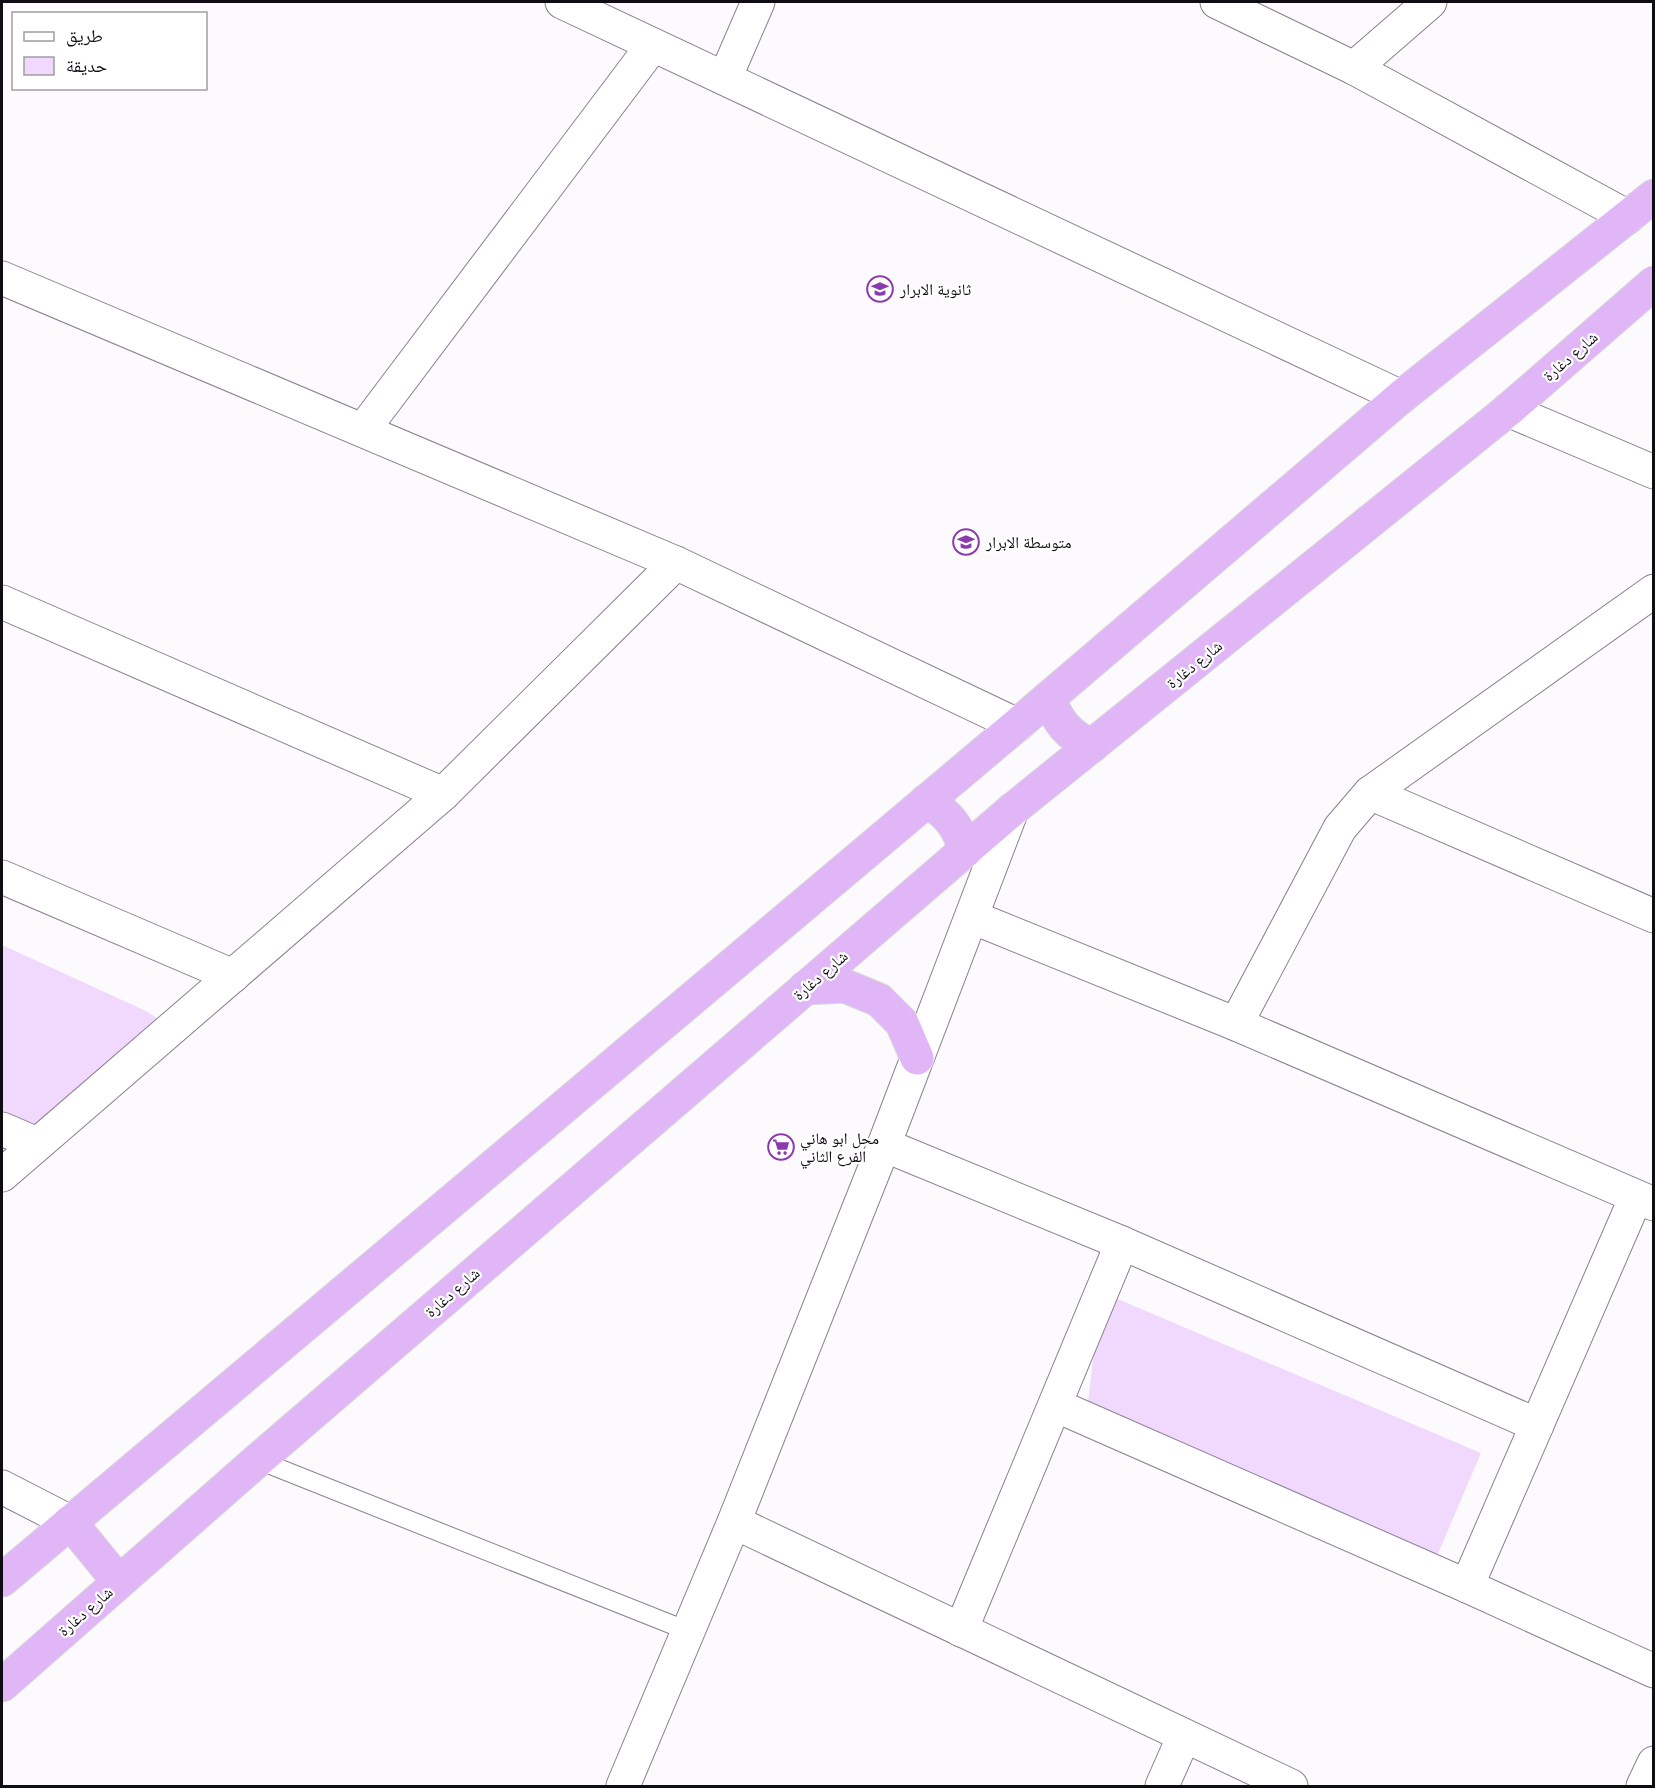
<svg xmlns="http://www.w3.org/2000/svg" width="1655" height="1788" viewBox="0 0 1655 1788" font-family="Montserrat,'Noto Naskh Arabic',sans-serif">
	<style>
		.green { fill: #f1d9fe }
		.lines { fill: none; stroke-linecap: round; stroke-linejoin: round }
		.service-casing { stroke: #8b7f91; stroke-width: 20 }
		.minor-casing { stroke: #8b7f91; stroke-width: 35 }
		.tertiary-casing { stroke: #8b7f91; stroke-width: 35 }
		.trunk-casing { stroke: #d9d8d9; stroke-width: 35 }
		.service { stroke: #fff; stroke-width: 18 }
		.minor { stroke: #fff; stroke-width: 33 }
		.tertiary { stroke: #fff; stroke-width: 33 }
		.trunk { stroke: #e0b6f7; stroke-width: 33 }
		.labels { text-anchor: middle; stroke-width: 4.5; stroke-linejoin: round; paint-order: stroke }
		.poi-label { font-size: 16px; fill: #100c13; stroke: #fff; text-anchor: start }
		.street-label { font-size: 16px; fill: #100c13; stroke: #fff }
	</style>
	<rect width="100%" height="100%" fill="#fdfafe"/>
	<g class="green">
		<path d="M 2,945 L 146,1011 L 172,1028 L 37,1144 L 2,1125 Z"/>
		<path d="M 1101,1292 L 1481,1453 L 1431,1570 L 1086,1419 Z"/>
	</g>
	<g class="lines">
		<g class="service-casing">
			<path id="service" d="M 258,1460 L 688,1631"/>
		</g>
		<g class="minor-casing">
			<g id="minor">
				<path d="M 562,2 L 1401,397"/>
				<path d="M 1217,2 L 1354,68 L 1628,217"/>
				<path d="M 1354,68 L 1430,2"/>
				<path d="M 725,78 L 758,2"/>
				<path d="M 2,278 L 676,563 L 1017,725"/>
				<path d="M 1508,410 L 1654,472"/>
				<path d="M 363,430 L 653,45"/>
				<path d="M 2,602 L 443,794"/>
				<path d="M 1370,793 L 1654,916"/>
				<path d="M 2,877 L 233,976"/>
				<path d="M 972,917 L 1236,1024 L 1654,1204"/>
				<path d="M 1236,1024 L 1340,828 L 1370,793 L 1654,591"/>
				<path d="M 2,1129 L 37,1144"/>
				<path d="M 884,1145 L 1122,1243 L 1537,1425"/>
				<path d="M 2,1175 L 443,794 L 676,563"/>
				<path d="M 1055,1405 L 1467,1586 L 1654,1671"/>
				<path d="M 2,1487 L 70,1522"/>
				<path d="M 1467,1586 L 1636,1197"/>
				<path d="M 961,1630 L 1122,1243"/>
				<path d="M 1162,1786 L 1184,1736"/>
				<path d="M 1643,1786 L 1654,1763"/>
			</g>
		</g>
		<g class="tertiary-casing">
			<g id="tertiary">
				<path d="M 734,1522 L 1291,1786"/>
				<path d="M 623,1786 L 734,1522 L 884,1145 L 1012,810"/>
			</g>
		</g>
		<g class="trunk-casing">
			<g id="trunk">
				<path d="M 1049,698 C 1057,721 1069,736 1092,746"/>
				<path d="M 926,801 C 948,813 959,827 965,851"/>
				<path d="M 805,988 L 845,986 L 879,1000 L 902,1023 L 917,1058"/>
				<path d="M 70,1522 L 119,1582"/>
				<path d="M 2,1580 L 1017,725 L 1401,397 L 1654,196"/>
				<path d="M 2,1685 L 258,1460 L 1012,810 L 1508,410 L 1654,283"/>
			</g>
		</g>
		<use href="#service" class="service"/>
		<use href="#minor" class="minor"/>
		<use href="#tertiary" class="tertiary"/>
		<use href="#trunk" class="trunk"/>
	</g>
	<defs>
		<g id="school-ring" transform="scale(1.35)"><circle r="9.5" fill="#fff" stroke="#8a3cac" stroke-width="1.5"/><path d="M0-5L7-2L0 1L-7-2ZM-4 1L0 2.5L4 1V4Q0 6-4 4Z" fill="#8a3cac"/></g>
		<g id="supermarket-ring" transform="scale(1.35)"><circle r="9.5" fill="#fff" stroke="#8a3cac" stroke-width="1.5"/><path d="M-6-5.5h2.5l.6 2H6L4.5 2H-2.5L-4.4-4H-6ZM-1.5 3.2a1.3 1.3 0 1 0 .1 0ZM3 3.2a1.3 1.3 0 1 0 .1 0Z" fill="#8a3cac"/></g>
	</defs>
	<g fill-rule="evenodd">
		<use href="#school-ring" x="880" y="289"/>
		<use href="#school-ring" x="966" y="542"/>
		<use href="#supermarket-ring" x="781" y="1147"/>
	</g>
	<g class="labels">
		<g class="poi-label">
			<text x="900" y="295">ثانوية الابرار</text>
			<text x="986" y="548">متوسطة الابرار</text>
			<text x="800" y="1144">محل ابو هاني<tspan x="800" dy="18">الفرع الثاني</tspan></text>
		</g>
		<g class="street-label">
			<text transform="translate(1570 356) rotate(-41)" y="6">شارع دغارة</text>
			<text transform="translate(1194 664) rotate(-39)" y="6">شارع دغارة</text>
			<text transform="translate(820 975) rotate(-41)" y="6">شارع دغارة</text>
			<text transform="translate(452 1292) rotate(-41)" y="6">شارع دغارة</text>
			<text transform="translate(85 1611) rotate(-41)" y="6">شارع دغارة</text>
		</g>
	</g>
	<rect width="1655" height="1788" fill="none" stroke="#100c13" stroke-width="6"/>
	<rect x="12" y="12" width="195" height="78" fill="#ffffff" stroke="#9f9ea1" stroke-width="1.5"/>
	<rect x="24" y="32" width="30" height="9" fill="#ffffff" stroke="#9f9ea1" stroke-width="1.5"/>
	<text x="66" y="42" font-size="18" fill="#100c13">طريق</text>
	<rect x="24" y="57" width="30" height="18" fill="#f1d9fe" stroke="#9f9ea1" stroke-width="1.5"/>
	<text x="66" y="72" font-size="18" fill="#100c13">حديقة</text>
</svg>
